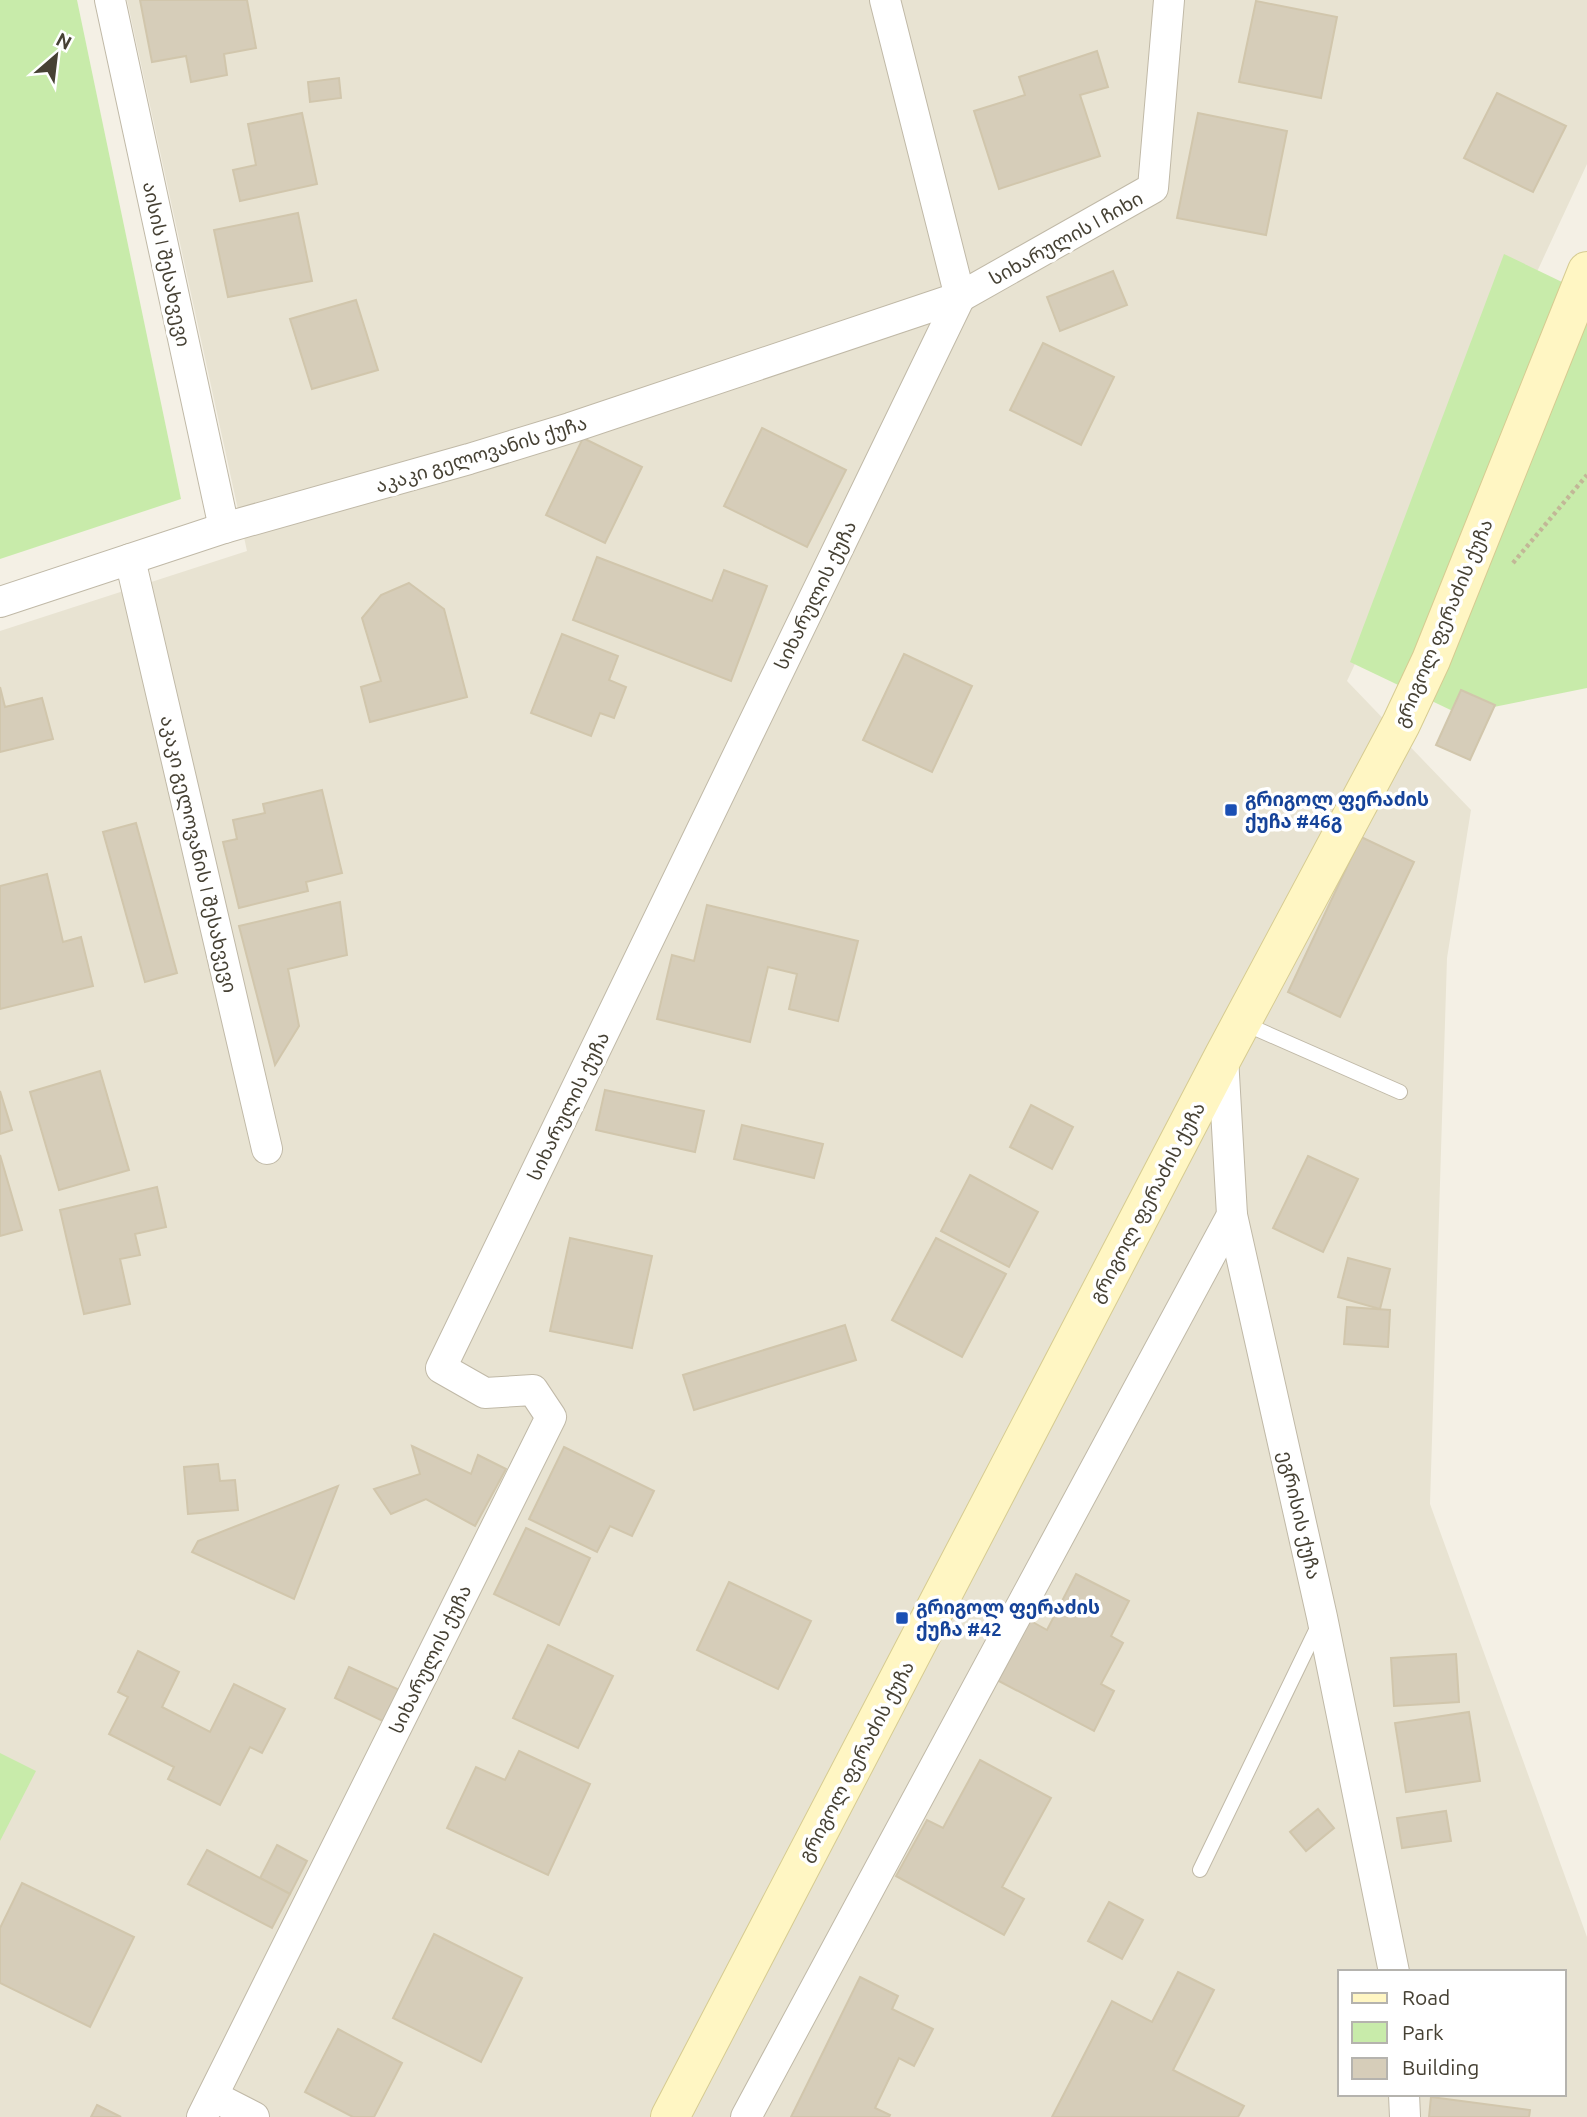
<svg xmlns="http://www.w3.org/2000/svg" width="1587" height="2117" viewBox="0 0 1587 2117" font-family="Ubuntu,'Noto Sans Georgian',sans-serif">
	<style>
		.residential { fill: #e8e3d2; fill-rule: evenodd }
		.green { fill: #c8ebaa }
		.building { fill: #d6cdb9; stroke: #d1c6ac; stroke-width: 2 }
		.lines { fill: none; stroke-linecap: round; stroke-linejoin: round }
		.lane-casing { stroke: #c0b9a7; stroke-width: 16 }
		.street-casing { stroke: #c0b9a7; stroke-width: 32 }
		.secondary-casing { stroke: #d6cb91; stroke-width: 40 }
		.path { stroke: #c2b797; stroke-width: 4.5; stroke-dasharray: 3.5 3.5; stroke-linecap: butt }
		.lane { stroke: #fff; stroke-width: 14 }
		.street { stroke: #fff; stroke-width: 30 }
		.secondary { stroke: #fff6c3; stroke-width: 38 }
		.transit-dot { fill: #1a4fb4; stroke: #fff; stroke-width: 2.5 }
		.labels { text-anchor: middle; stroke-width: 7; stroke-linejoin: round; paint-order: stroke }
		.street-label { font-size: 19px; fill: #464134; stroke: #fff }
		.transit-label { font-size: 19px; font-weight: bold; fill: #164399; stroke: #fff; text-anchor: start }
	</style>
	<rect width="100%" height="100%" fill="#f4f0e5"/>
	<path class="residential" d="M 127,0 L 1587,0 L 1587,164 L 1347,681 L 1471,810 L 1447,958 L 1430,1504 L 1587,1937 L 1587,2117 L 0,2117 L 0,631 L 247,551 ZM 1340,1972 L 1564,1972 L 1564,2094 L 1340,2094 Z"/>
	<g class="green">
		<path d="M 0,0 L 77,0 L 181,499 L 0,559 Z"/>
		<path d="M 1504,254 L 1587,294 L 1587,688 L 1459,714 L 1350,662 Z"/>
		<path d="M 0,1753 L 36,1771 L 0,1841 Z"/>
	</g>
	<g class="building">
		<path d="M 140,0 L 247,0 L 256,48 L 224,54 L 227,75 L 191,82 L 186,56 L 152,62 Z"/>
		<path d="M 1256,1 L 1337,17 L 1321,98 L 1239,82 Z"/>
		<path d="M 1097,51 L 1108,87 L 1080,95 L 1100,156 L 999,189 L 974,111 L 1025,95 L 1019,77 Z"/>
		<path d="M 339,78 L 341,98 L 310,102 L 308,82 Z"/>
		<path d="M 1497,93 L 1566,126 L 1533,192 L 1464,158 Z"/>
		<path d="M 302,113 L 317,184 L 240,201 L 233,170 L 256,165 L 248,124 Z"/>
		<path d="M 1198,113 L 1287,131 L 1266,235 L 1177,218 Z"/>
		<path d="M 298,213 L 312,281 L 228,297 L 214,230 Z"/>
		<path d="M 1113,271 L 1127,305 L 1060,331 L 1047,297 Z"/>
		<path d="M 356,300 L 378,370 L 312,389 L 290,319 Z"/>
		<path d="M 1043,343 L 1114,377 L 1081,445 L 1010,410 Z"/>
		<path d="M 762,428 L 846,470 L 807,547 L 724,506 Z"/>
		<path d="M 583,438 L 642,467 L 605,543 L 546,515 Z"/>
		<path d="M 597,557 L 712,601 L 724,570 L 767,586 L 731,681 L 573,620 Z"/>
		<path d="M 409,583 L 444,609 L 467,697 L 370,722 L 361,687 L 381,681 L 362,618 L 381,595 Z"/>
		<path d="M 562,634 L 618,656 L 609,680 L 626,687 L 614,718 L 600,713 L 591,736 L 531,713 Z"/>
		<path d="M 904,654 L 972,686 L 932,772 L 863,740 Z"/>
		<path d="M 0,687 L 5,707 L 42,698 L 53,739 L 0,752 Z"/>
		<path d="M 1461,690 L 1495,705 L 1470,760 L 1436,745 Z"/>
		<path d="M 322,790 L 342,873 L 306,882 L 308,891 L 239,908 L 223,842 L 237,839 L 233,820 L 265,813 L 263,804 Z"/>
		<path d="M 136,823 L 177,973 L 145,982 L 103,832 Z"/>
		<path d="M 1361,837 L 1414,862 L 1340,1017 L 1288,992 Z"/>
		<path d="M 47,874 L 63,942 L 81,937 L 93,986 L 0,1009 L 0,886 Z"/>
		<path d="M 340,902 L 347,955 L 288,969 L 299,1026 L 275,1065 L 239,926 Z"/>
		<path d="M 707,905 L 858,941 L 838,1021 L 789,1009 L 797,974 L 768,967 L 750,1042 L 657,1019 L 672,955 L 694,961 Z"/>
		<path d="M 100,1071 L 129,1170 L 59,1190 L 30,1092 Z"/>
		<path d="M 605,1090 L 704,1111 L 695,1152 L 596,1130 Z"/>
		<path d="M 0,1091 L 12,1130 L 0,1134 Z"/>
		<path d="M 1031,1105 L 1073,1127 L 1052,1169 L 1010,1147 Z"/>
		<path d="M 742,1125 L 823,1144 L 814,1178 L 734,1159 Z"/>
		<path d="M 0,1155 L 22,1230 L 0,1236 Z"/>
		<path d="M 1308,1156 L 1358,1179 L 1323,1252 L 1273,1228 Z"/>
		<path d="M 970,1175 L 1038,1212 L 1009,1267 L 941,1231 Z"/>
		<path d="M 157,1187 L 166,1227 L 135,1234 L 140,1255 L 120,1259 L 130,1304 L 84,1314 L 60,1210 Z"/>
		<path d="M 570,1238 L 652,1256 L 632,1348 L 550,1331 Z"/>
		<path d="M 936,1238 L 1006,1274 L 962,1357 L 892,1320 Z"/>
		<path d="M 1348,1258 L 1390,1269 L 1380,1309 L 1338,1297 Z"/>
		<path d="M 1347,1307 L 1390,1310 L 1388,1347 L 1344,1344 Z"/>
		<path d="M 845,1325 L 856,1360 L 694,1410 L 683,1375 Z"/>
		<path d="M 412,1446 L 471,1474 L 478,1455 L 506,1469 L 475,1526 L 426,1499 L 391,1514 L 374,1489 L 420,1474 Z"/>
		<path d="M 564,1447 L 654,1491 L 632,1536 L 610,1526 L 597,1552 L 529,1519 Z"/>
		<path d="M 218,1464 L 220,1481 L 235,1480 L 238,1510 L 188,1514 L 184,1467 Z"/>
		<path d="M 338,1486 L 294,1599 L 192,1552 L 198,1541 Z"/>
		<path d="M 526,1528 L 590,1558 L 559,1625 L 494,1594 Z"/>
		<path d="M 1076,1574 L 1129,1601 L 1111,1636 L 1123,1643 L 1101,1684 L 1114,1691 L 1094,1731 L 997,1680 L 1029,1620 L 1047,1630 Z"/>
		<path d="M 729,1582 L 811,1621 L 778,1689 L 697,1650 Z"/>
		<path d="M 548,1645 L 613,1676 L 578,1748 L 513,1718 Z"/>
		<path d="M 138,1651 L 179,1672 L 162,1707 L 210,1732 L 234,1684 L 285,1709 L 262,1753 L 250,1747 L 220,1805 L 168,1779 L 174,1767 L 109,1734 L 128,1697 L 118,1692 Z"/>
		<path d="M 1456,1654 L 1459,1702 L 1394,1706 L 1391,1658 Z"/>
		<path d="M 349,1667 L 406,1693 L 391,1725 L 335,1698 Z"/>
		<path d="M 1469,1712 L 1480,1781 L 1406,1792 L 1395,1723 Z"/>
		<path d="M 519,1751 L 590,1784 L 548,1875 L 447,1828 L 476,1767 L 505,1780 Z"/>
		<path d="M 980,1760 L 1051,1798 L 1002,1887 L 1024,1899 L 1004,1935 L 896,1876 L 927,1820 L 943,1828 Z"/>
		<path d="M 1318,1809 L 1334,1828 L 1306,1851 L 1290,1832 Z"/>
		<path d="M 1446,1811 L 1451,1841 L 1402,1848 L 1397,1818 Z"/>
		<path d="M 277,1845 L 307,1861 L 290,1894 L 260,1878 Z"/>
		<path d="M 207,1850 L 290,1894 L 272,1928 L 188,1884 Z"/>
		<path d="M 22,1883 L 134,1937 L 90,2027 L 0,1983 L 0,1928 Z"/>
		<path d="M 1109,1902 L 1143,1920 L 1122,1959 L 1088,1941 Z"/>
		<path d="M 434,1934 L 522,1978 L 481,2062 L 393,2018 Z"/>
		<path d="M 1178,1972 L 1214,1990 L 1173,2070 L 1244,2106 L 1238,2117 L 1052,2117 L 1112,2001 L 1152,2022 Z"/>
		<path d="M 860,1977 L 898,1996 L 892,2009 L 933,2029 L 914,2066 L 899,2058 L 875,2108 L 890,2115 L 889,2117 L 791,2117 Z"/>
		<path d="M 338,2029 L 402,2063 L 374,2117 L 353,2117 L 305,2092 Z"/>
		<path d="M 1431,2097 L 1530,2110 L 1529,2117 L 1429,2117 Z"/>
		<path d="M 97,2105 L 121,2117 L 91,2117 Z"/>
	</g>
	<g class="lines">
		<g class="lane-casing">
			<g id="lane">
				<path d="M 1243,1023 L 1400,1092"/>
				<path d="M 1200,1870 L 1319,1624"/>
			</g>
		</g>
		<g class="street-casing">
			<g id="street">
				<path d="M 110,0 L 224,528"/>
				<path d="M 130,559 L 267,1149"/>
				<path d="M 0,602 L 224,528 L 469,459 L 570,428 L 960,297 L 1153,188 L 1169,0"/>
				<path d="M 1223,1057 L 1232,1215 L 1322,1617 L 1394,1972"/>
				<path d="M 1404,2094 L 1405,2117"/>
				<path d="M 213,2096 L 254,2117"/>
				<path d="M 202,2117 L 551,1417 L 533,1390 L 485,1393 L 441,1368 L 960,297 L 885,0"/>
				<path d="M 746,2117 L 1232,1215"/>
			</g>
		</g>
		<g class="secondary-casing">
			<path id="secondary" d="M 670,2117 L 1223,1057 L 1401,724 L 1431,660 L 1587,271"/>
		</g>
		<path class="path" d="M 1513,563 L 1587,475"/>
		<use href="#lane" class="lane"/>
		<use href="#street" class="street"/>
		<use href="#secondary" class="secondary"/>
	</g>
	<g class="transit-dot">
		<rect x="1224" y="803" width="14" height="14" rx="3.5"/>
		<rect x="895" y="1611" width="14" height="14" rx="3.5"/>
	</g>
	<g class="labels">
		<g class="street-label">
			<text transform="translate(1066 238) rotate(-29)" y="7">სიხარულის I ჩიხი</text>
			<text transform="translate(167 264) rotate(78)" y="7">აისის I შესახვევი</text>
			<text transform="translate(481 454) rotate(-17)" y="7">აკაკი გელოვანის ქუჩა</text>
			<text transform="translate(815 595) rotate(-64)" y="7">სიხარულის ქუჩა</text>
			<text transform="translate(1443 623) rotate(-67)" y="7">გრიგოლ ფერაძის ქუჩა</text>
			<text transform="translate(199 854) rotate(77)" y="7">აკაკი გელოვანის I შესახვევი</text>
			<text transform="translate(568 1106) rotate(-64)" y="7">სიხარულის ქუჩა</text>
			<text transform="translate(1147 1202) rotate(-62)" y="7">გრიგოლ ფერაძის ქუჩა</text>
			<text transform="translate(1300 1515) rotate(77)" y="7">ეგრისის ქუჩა</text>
			<text transform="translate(430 1659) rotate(-64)" y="7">სიხარულის ქუჩა</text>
			<text transform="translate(856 1761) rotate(-62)" y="7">გრიგოლ ფერაძის ქუჩა</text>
		</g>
		<g class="transit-label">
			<text x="1245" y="806">გრიგოლ ფერაძის<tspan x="1245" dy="22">ქუჩა #46გ</tspan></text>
			<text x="916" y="1614">გრიგოლ ფერაძის<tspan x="916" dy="22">ქუჩა #42</tspan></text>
		</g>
	</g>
	<rect x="1338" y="1970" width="228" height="126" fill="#ffffff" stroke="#b5b3ae" stroke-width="2"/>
	<rect x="1352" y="1993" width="35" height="10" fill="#fff6c3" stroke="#b5b3ae" stroke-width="2"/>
	<text x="1402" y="2005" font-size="21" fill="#464134">Road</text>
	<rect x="1352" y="2022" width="35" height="21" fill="#c8ebaa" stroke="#b5b3ae" stroke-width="2"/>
	<text x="1402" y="2040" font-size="21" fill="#464134">Park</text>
	<rect x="1352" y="2058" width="35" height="21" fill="#d6cdb9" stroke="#b5b3ae" stroke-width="2"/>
	<text x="1402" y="2075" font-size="21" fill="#464134">Building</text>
	<g transform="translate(56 56) rotate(28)" stroke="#ffffff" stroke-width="5" paint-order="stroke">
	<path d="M0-5L12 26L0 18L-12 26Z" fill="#464134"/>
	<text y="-10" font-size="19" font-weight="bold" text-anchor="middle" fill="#464134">N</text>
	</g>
</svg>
